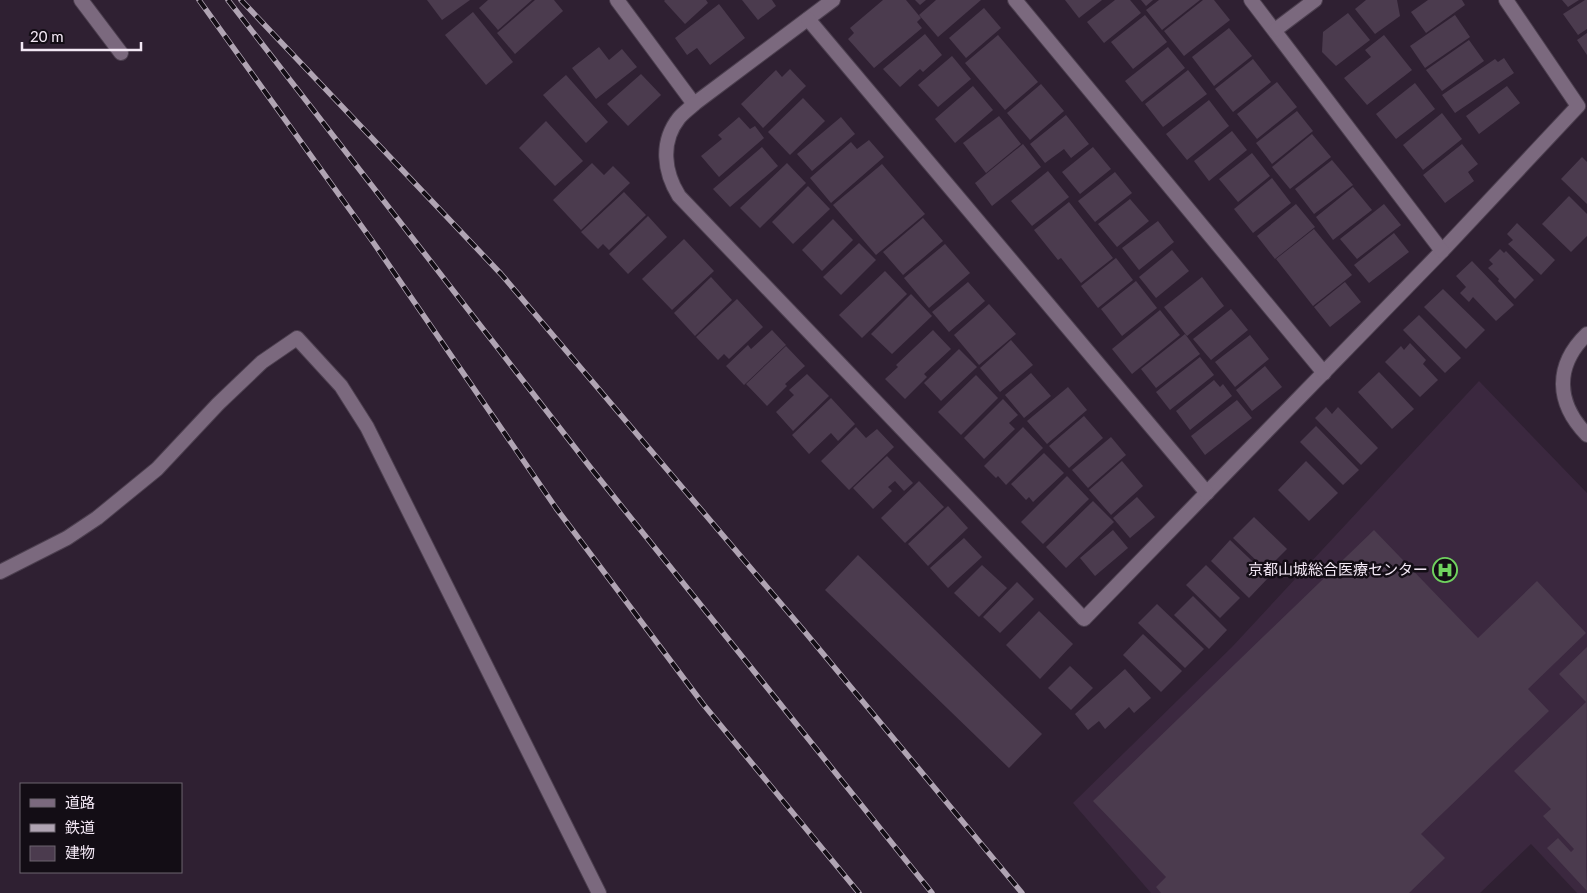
<svg xmlns="http://www.w3.org/2000/svg" width="1587" height="893" viewBox="0 0 1587 893" font-family="Lato,'Noto Sans JP',sans-serif">
<rect width="100%" height="100%" fill="#2f2032"/>
<path fill="#3b283f" d="M1479 381 1587 493V893H1577L1531 844 1480 893H1151L1073 803 1232 647Z"/>
<g fill="#4b3b4e">
<path d="M427 0H470L442 20Z"/>
<path d="M488 0H532L498 30 479 8Z"/>
<path d="M535 0H554L563 11 515 54 497 33Z"/>
<path d="M665 0H706L708 3 685 24 664 1Z"/>
<path d="M742 0H772L776 6 758 20Z"/>
<path d="M883 0H906L921 18 917 22 922 28 874 68 848 39 854 33 850 28Z"/>
<path d="M915 0H926L920 5Z"/>
<path d="M936 0H981L938 37 919 15Z"/>
<path d="M1065 0H1102L1079 18Z"/>
<path d="M1115 0H1130L1141 13 1104 43 1087 22Z"/>
<path d="M1141 0H1153L1146 6Z"/>
<path d="M1159 0H1200L1162 30 1146 10Z"/>
<path d="M1203 0H1214L1230 20 1184 56 1164 31Z"/>
<path d="M1366 0H1397L1400 16 1375 34 1355 9Z"/>
<path d="M1428 0H1462L1465 5 1426 33 1411 12Z"/>
<path d="M1562 0H1579L1568 7Z"/>
<path d="M1585 0H1587V29L1578 35 1563 14Z"/>
<path d="M719 4 745 38 710 65 697 48 687 55 675 38Z"/>
<path d="M984 8 1001 28 966 58 949 38Z"/>
<path d="M473 12 513 62 486 85 445 35Z"/>
<path d="M1348 13 1370 40 1336 66 1322 52 1323 32Z"/>
<path d="M1145 15 1167 42 1133 69 1111 42Z"/>
<path d="M1455 15 1470 37 1425 68 1410 46Z"/>
<path d="M1229 28 1252 56 1214 86 1192 57Z"/>
<path d="M1587 33V55L1577 40Z"/>
<path d="M925 34 942 55 923 72 920 69 900 87 883 69Z"/>
<path d="M998 35 1038 82 1005 110 965 63Z"/>
<path d="M1384 35 1412 70 1367 105 1344 78 1371 57 1365 50Z"/>
<path d="M1469 40 1484 61 1442 91 1426 70Z"/>
<path d="M599 47 609 60 622 49 637 67 596 99 572 68Z"/>
<path d="M1168 47 1185 68 1142 102 1125 81Z"/>
<path d="M952 56 971 79 938 107 918 85Z"/>
<path d="M1504 58 1514 73 1455 113 1442 95 1495 59 1498 62Z"/>
<path d="M1253 59 1271 82 1233 112 1215 89Z"/>
<path d="M790 69 806 86 763 128 741 104 776 70 782 77Z"/>
<path d="M1188 70 1207 94 1163 127 1145 104Z"/>
<path d="M641 74 661 95 628 126 607 104Z"/>
<path d="M566 75 608 122 586 143 543 95Z"/>
<path d="M1277 82 1297 107 1257 139 1237 114Z"/>
<path d="M1415 83 1435 109 1396 139 1376 114Z"/>
<path d="M1041 84 1064 111 1030 140 1007 113Z"/>
<path d="M973 86 993 110 955 143 935 119Z"/>
<path d="M1507 86 1520 103 1479 134 1466 116Z"/>
<path d="M803 98 825 121 790 155 768 132Z"/>
<path d="M1209 100 1229 126 1187 160 1166 134Z"/>
<path d="M1297 111 1313 131 1272 164 1256 143Z"/>
<path d="M1442 113 1462 139 1423 170 1403 145Z"/>
<path d="M1066 115 1089 144 1071 158 1064 149 1045 163 1030 144Z"/>
<path d="M999 116 1021 144 986 173 963 143Z"/>
<path d="M739 117 750 129 755 126 764 138 719 177 701 156 722 139 718 135Z"/>
<path d="M841 117 855 134 812 171 797 154Z"/>
<path d="M546 121 583 161 555 186 519 148Z"/>
<path d="M1232 131 1247 150 1209 181 1194 161Z"/>
<path d="M1312 134 1331 157 1290 189 1272 167Z"/>
<path d="M869 140 884 157 831 203 810 178 851 142 857 149Z"/>
<path d="M1023 144 1041 167 992 206 975 183Z"/>
<path d="M1462 144 1478 164 1468 172 1474 181 1445 203 1423 175Z"/>
<path d="M762 147 778 166 730 207 713 189Z"/>
<path d="M1093 147 1111 169 1080 194 1062 172Z"/>
<path d="M1252 153 1270 176 1238 202 1219 179Z"/>
<path d="M1582 157 1587 162V204L1561 179Z"/>
<path d="M1332 160 1353 185 1314 214 1295 189Z"/>
<path d="M592 163 604 175 613 166 630 183 581 230 553 200Z"/>
<path d="M787 163 806 183 760 228 740 208Z"/>
<path d="M882 164 925 214 876 255 833 205Z"/>
<path d="M1048 171 1069 197 1032 226 1011 201Z"/>
<path d="M1115 172 1132 193 1095 222 1078 201Z"/>
<path d="M1272 178 1291 203 1253 233 1234 209Z"/>
<path d="M808 186 830 209 793 244 772 222Z"/>
<path d="M1353 187 1372 210 1333 240 1316 217Z"/>
<path d="M624 192 646 215 609 250 603 244 598 249 581 232Z"/>
<path d="M1569 196 1587 214V236L1571 252 1542 224Z"/>
<path d="M1130 199 1149 221 1117 247 1098 224Z"/>
<path d="M1069 202 1113 258 1081 283 1061 258 1058 260 1034 230Z"/>
<path d="M1296 204 1315 227 1275 259 1257 236Z"/>
<path d="M1384 204 1401 225 1357 259 1340 239Z"/>
<path d="M648 216 667 237 628 274 609 254Z"/>
<path d="M923 218 943 241 903 275 883 252Z"/>
<path d="M833 219 853 240 822 271 802 250Z"/>
<path d="M1158 221 1174 242 1139 270 1122 248Z"/>
<path d="M1517 223 1555 260 1541 275 1508 244 1513 240 1507 234Z"/>
<path d="M1314 229 1352 275 1313 306 1276 259Z"/>
<path d="M1394 233 1409 252 1369 283 1354 265Z"/>
<path d="M684 239 714 271 672 310 642 279Z"/>
<path d="M859 243 876 260 841 295 823 277Z"/>
<path d="M945 244 970 273 929 308 904 278Z"/>
<path d="M1500 249 1504 253 1506 251 1534 280 1515 299 1498 281 1499 279 1488 268 1493 264 1489 260Z"/>
<path d="M1172 250 1189 271 1156 298 1139 277Z"/>
<path d="M1116 258 1133 280 1098 308 1081 286Z"/>
<path d="M1472 261 1514 305 1496 321 1473 297 1469 302 1460 293 1466 287 1456 276Z"/>
<path d="M885 271 907 294 862 338 839 315Z"/>
<path d="M711 277 732 300 695 336 674 313Z"/>
<path d="M1202 277 1224 306 1187 336 1164 307Z"/>
<path d="M1136 281 1157 308 1122 336 1101 309Z"/>
<path d="M968 282 985 301 949 332 932 312Z"/>
<path d="M1345 282 1361 302 1330 327 1314 307Z"/>
<path d="M1443 289 1485 330 1466 349 1424 307Z"/>
<path d="M911 294 932 316 892 354 871 334Z"/>
<path d="M737 299 763 327 729 359 724 354 718 360 696 337Z"/>
<path d="M989 304 1016 334 979 365 954 335Z"/>
<path d="M1231 309 1248 330 1211 360 1193 339Z"/>
<path d="M1160 310 1180 335 1132 374 1112 349Z"/>
<path d="M1419 315 1461 358 1445 373 1403 330Z"/>
<path d="M772 330 786 345 744 385 726 366 748 345 751 349Z"/>
<path d="M933 330 951 349 924 374 927 377 905 399 885 379 898 367 896 365Z"/>
<path d="M1185 334 1200 354 1156 388 1141 369Z"/>
<path d="M1250 335 1269 359 1235 387 1215 362Z"/>
<path d="M1011 340 1033 365 1000 392 980 368Z"/>
<path d="M1410 343 1426 360 1423 364 1438 380 1420 397 1385 362 1401 346 1404 350Z"/>
<path d="M786 346 805 366 785 384 787 386 767 406 746 384Z"/>
<path d="M959 349 977 367 941 401 924 383Z"/>
<path d="M1200 357 1214 375 1170 410 1156 392Z"/>
<path d="M1265 366 1282 387 1252 411 1236 390Z"/>
<path d="M1379 372 1414 409 1392 429 1358 392Z"/>
<path d="M1031 373 1051 396 1024 418 1005 395Z"/>
<path d="M807 374 829 396 793 431 776 412 794 395 789 390Z"/>
<path d="M976 375 998 398 961 435 938 412Z"/>
<path d="M1214 380 1220 387 1223 384 1232 396 1190 430 1176 411Z"/>
<path d="M1068 387 1087 410 1047 444 1027 421Z"/>
<path d="M831 398 855 424 838 441 831 433 809 454 792 435Z"/>
<path d="M1003 399 1018 415 1009 423 1015 429 984 459 964 438Z"/>
<path d="M1237 400 1252 418 1205 455 1191 436Z"/>
<path d="M1326 407 1332 414 1338 407 1378 448 1361 465 1315 418Z"/>
<path d="M1084 416 1103 438 1069 468 1049 446Z"/>
<path d="M1316 426 1359 470 1343 485 1300 442Z"/>
<path d="M856 427 866 438 877 429 894 447 849 490 821 461Z"/>
<path d="M1023 427 1043 448 1006 485 998 476 996 478 984 466Z"/>
<path d="M1111 437 1126 455 1088 488 1072 470Z"/>
<path d="M1044 453 1064 473 1033 502 1029 497 1026 500 1011 484Z"/>
<path d="M887 456 913 483 904 491 895 481 888 487 892 491 873 509 853 488Z"/>
<path d="M1122 461 1143 486 1111 515 1089 490Z"/>
<path d="M1306 461 1338 493 1309 521 1278 490Z"/>
<path d="M1067 476 1089 499 1043 544 1021 522Z"/>
<path d="M919 481 944 507 905 543 881 518Z"/>
<path d="M1137 497 1155 517 1130 538 1113 518Z"/>
<path d="M1093 501 1114 522 1066 568 1046 547Z"/>
<path d="M948 506 968 528 928 566 908 544Z"/>
<path d="M1254 517 1287 549 1266 570 1233 538Z"/>
<path d="M1113 530 1128 548 1095 576 1080 558Z"/>
<path d="M1374 530 1478 638 1537 581 1586 633 1528 689 1549 711 1421 834 1445 858 1409 893H1161L1156 887 1166 877 1093 801Z"/>
<path d="M964 538 982 557 948 588 930 568Z"/>
<path d="M1230 540 1269 577 1249 598 1211 561Z"/>
<path d="M858 555 1042 734 1009 768 825 590Z"/>
<path d="M982 565 1007 588 979 617 954 593Z"/>
<path d="M1206 565 1240 598 1220 618 1186 585Z"/>
<path d="M1017 582 1034 599 1000 633 983 617Z"/>
<path d="M1193 596 1227 630 1209 649 1174 615Z"/>
<path d="M1157 604 1204 649 1185 668 1138 623Z"/>
<path d="M1039 611 1073 644 1040 679 1006 645Z"/>
<path d="M1143 634 1182 671 1161 692 1123 655Z"/>
<path d="M1587 647 1586 867 1587 891 1547 848 1558 838 1571 852 1574 849 1543 816 1551 809 1514 771 1586 702 1559 674Z"/>
<path d="M1070 666 1093 688 1071 710 1048 688Z"/>
<path d="M1125 669 1151 698 1134 713 1129 707 1105 729 1099 721 1088 730 1075 714Z"/>
</g>
<g fill="none" stroke-linecap="round" stroke-linejoin="round">
<defs>
<path id="service" d="M81 0 121 53"/>
<g id="minor">
<path d="M617 0 694 104"/>
<path d="M833 0 694 104C689 109 683 113 679 118 660 142 664 172 679 196L1084 619 1442 251 1578 106 1506 0"/>
<path d="M1015 0 1324 373"/>
<path d="M1251 0 1442 251"/>
<path d="M808 19 1207 493"/>
<path d="M1275 30 1315 0"/>
<path d="M1587 334C1554 366 1556 403 1587 435"/>
<path d="M0 572 67 538 97 518 157 469 218 404 262 362 297 338 341 386 367 427 599 893"/>
</g>
</defs>
<use href="#service" stroke="#4c3f4f" stroke-width="16"/>
<use href="#minor" stroke="#4c3f4f" stroke-width="16"/>
<use href="#service" stroke="#7b697e" stroke-width="14"/>
<use href="#minor" stroke="#7b697e" stroke-width="14"/>
<defs>
<g id="rail">
<path d="M199 0 373 242 556 508 703 704 859 893"/>
<path d="M228 0 590 467 932 893"/>
<path d="M241 0 501 274 805 632 1022 893"/>
</g>
</defs>
<use href="#rail" stroke="#b0a4b3" stroke-width="5.5"/>
<use href="#rail" stroke="#130d15" stroke-width="4" stroke-dasharray="11" stroke-linecap="butt"/>
</g>
<defs>
<symbol id="hospital-ring" viewBox="-11 -11 22 22"><circle r="9.5" fill="#130d15" stroke="#70d35f" stroke-width="1.5"/><path d="M-5-5h3v3.5h4V-5h3V5h-3V1.5h-4V5h-3Z" fill="#70d35f"/></symbol>
</defs>
<g fill-rule="evenodd">
<use href="#hospital-ring" x="1431" y="556" width="28" height="28"/>
</g>
<g text-anchor="middle" stroke-width="5" stroke-linejoin="round" paint-order="stroke">
<g font-size="15" fill="#f3e8f5" stroke="#130d15" text-anchor="end">
<text x="1428" y="575">京都山城総合医療センター</text>
</g>
</g>
<rect x="20" y="783" width="162" height="90" fill="#130d15" stroke="#6d656f"/>
<rect x="30" y="799" width="25" height="8" fill="#7b697e" stroke="#6d656f"/>
<text x="65" y="808" font-size="15" fill="#f3e8f5">道路</text>
<rect x="30" y="824" width="25" height="8" fill="#b0a4b3" stroke="#6d656f"/>
<text x="65" y="833" font-size="15" fill="#f3e8f5">鉄道</text>
<rect x="30" y="846" width="25" height="15" fill="#4b3b4e" stroke="#6d656f"/>
<text x="65" y="858" font-size="15" fill="#f3e8f5">建物</text>
<path d="M22 42v8h119v-8" fill="none" stroke="#f3e8f5" stroke-width="2.5"/>
<text x="30" y="42" font-size="15" fill="#f3e8f5" stroke="#130d15" stroke-width="4" paint-order="stroke">20 m</text>
</svg>
